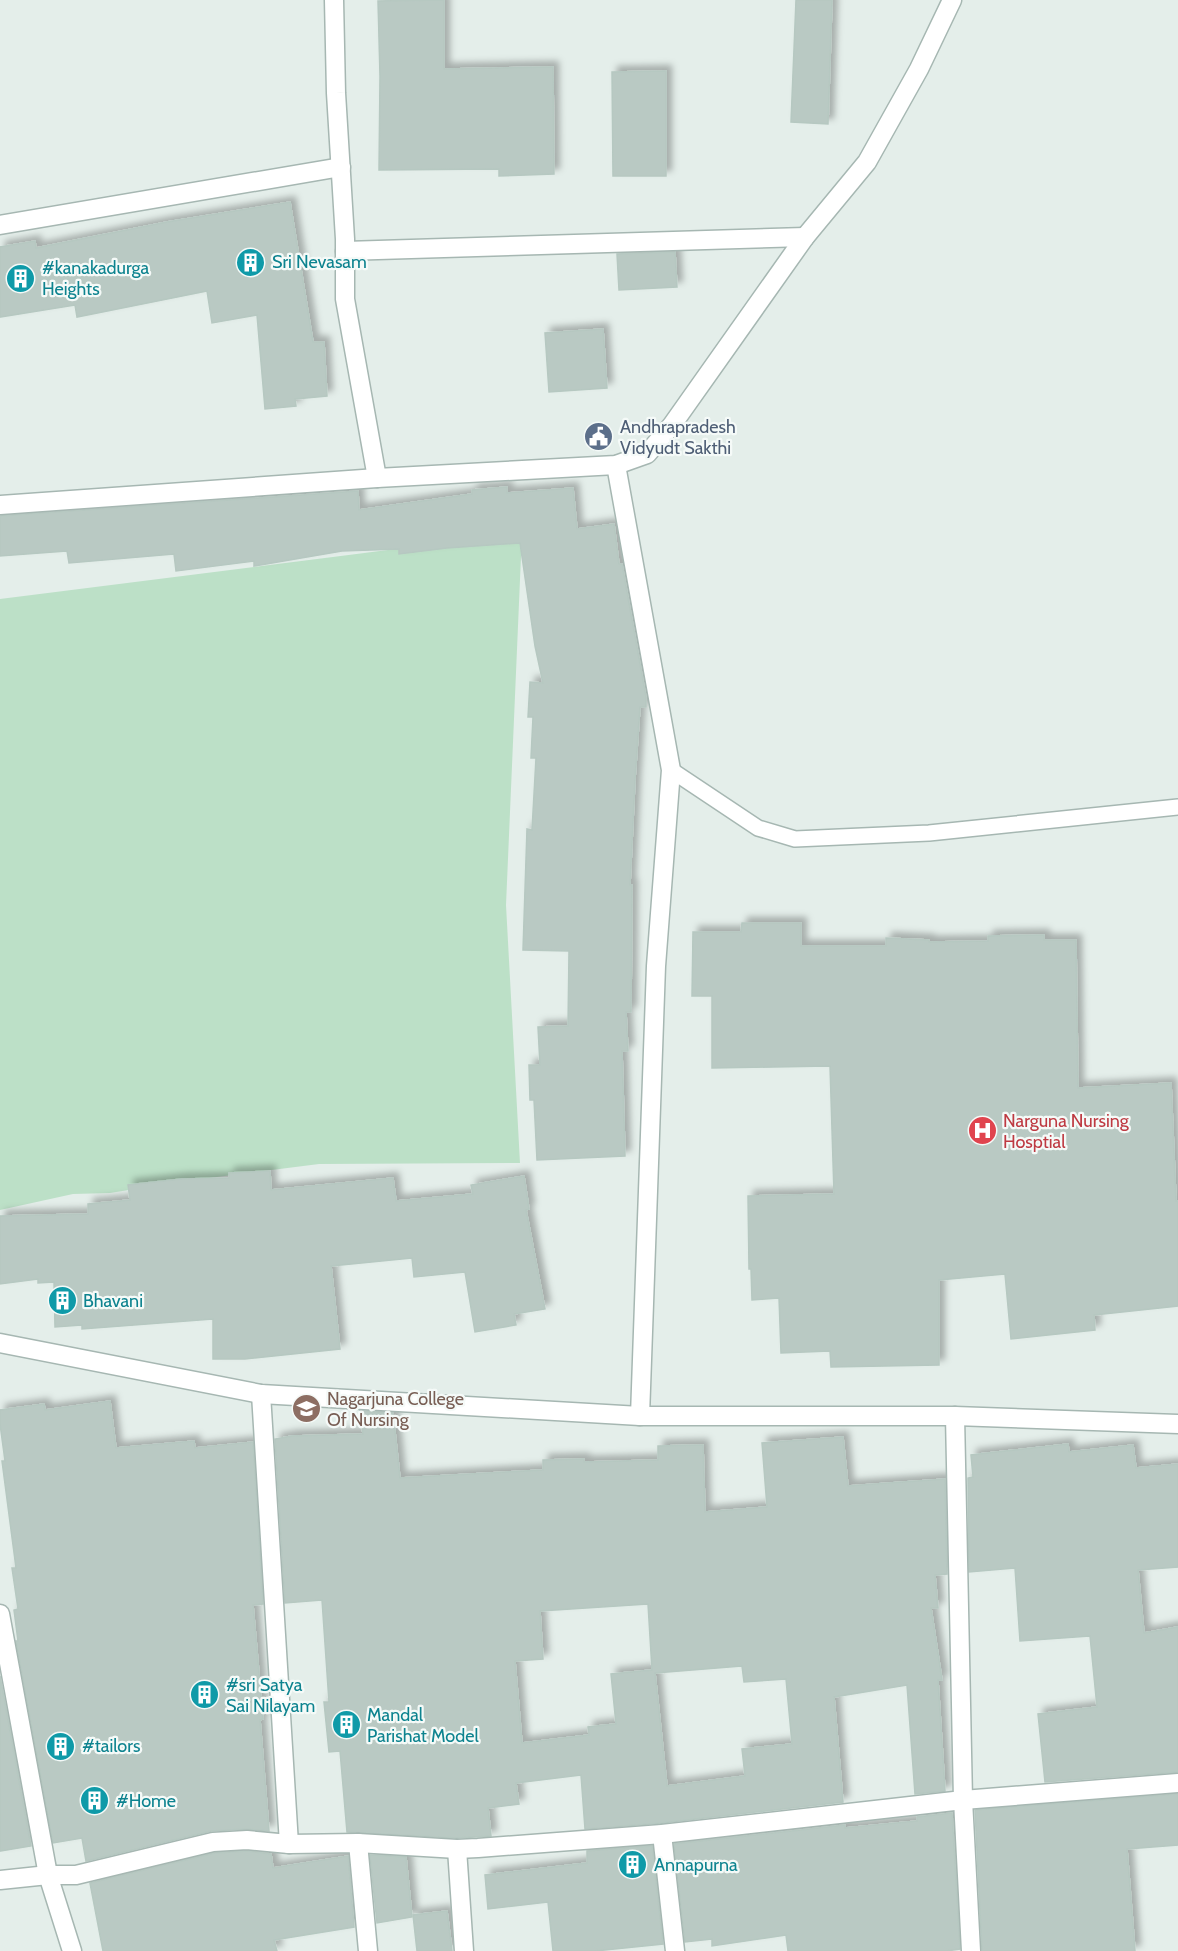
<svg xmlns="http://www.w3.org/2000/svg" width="1178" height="1951" viewBox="0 0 1178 1951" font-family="Cabin,sans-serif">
<defs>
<filter id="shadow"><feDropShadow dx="5.5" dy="-5.5" stdDeviation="3" flood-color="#0004"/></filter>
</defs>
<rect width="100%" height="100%" fill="#e4eeea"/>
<path fill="#bce0c7" d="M522 533 506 905 520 1163 319 1164 178 1182 110 1193 73 1194 0 1210V599Z"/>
<g fill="#b9c9c3" stroke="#b6c8c1" stroke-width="1.5" fill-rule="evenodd" filter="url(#shadow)">
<path d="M444 0V69L553 67 554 174 499 176V169L379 170 380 76 378 1Z"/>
<path d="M796 0H832L828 124 791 122Z"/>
<path d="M666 71V176H613L612 72Z"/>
<path d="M290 202 313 342H324L327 396 295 399 296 406 265 409 257 315 212 323 207 291 77 317 75 305 0 317V247L35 241 36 248 167 222Z"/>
<path d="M675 252 677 287 619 290 617 254Z"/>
<path d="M603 329 607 388 549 392 545 333Z"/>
<path d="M507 487V493L573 488 577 529 614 524 619 564H622L646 697V707H640L635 779 630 885H632L631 1012H626L628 1051H622L625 1156 537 1160 534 1100H530L529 1065H540L538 1027 568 1026 569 951 523 950 527 829 532 830 536 758H531L533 717H528L530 682 543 683 535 646 520 543 447 548 399 554V549L342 551 254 566V561L176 571 174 554 69 563 67 551 0 556V516L358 491 359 510 472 494V490Z"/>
<path d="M742 923H801V946H886V938L929 940V942L988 941V936L1044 935V940H1076L1078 1088 1171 1083 1176 1201H1178V1306L1094 1315 1095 1330 1011 1339 1005 1274 939 1280V1365L831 1367 830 1351 781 1353 779 1298 752 1300 751 1269H749L748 1196 834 1194 830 1066 712 1068V996H692L693 932H741Z"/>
<path d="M270 1171 271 1190 393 1178 396 1201 473 1194 471 1185 524 1176 529 1209 526 1210 545 1309 514 1314 516 1325 475 1332 465 1272 414 1277 412 1258 331 1266 340 1349 245 1359H213V1319L82 1329V1325L55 1327 54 1282 38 1283V1279L0 1284V1216L88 1214V1204L130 1200 128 1185 182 1179 229 1178V1173Z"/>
<path d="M110 1401 116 1448 194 1441 195 1448 253 1442 263 1604 253 1605 263 1719 260 1720 269 1831 246 1829 211 1831 86 1861 82 1838 53 1843 16 1641H18L14 1610 18 1609 12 1568H16L2 1461H5L0 1424V1410L44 1404 45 1410Z"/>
<path d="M360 1411 393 1413 400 1478 543 1470V1460L584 1459V1462L658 1460V1446L703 1445 705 1512 767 1507 762 1443 843 1437 848 1486 945 1479 947 1574 935 1575 938 1608H931L942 1680H938L945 1791 915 1794 907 1685 834 1697 843 1802 661 1823 585 1829 581 1775 516 1783 519 1804 488 1808 491 1836 457 1838 347 1832 340 1751 329 1752 324 1702H329L322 1600 285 1603 275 1439 292 1436 363 1434ZM648 1604 652 1670 611 1674 616 1724 588 1727 589 1735 522 1743 515 1661 543 1659 540 1611ZM742 1666 744 1682 786 1679 792 1744 742 1749 745 1776 667 1786 655 1673Z"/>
<path d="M1068 1444 1069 1452 1133 1445 1136 1468 1178 1464V1567L1138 1570 1144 1633 1178 1627V1772L1045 1782 1038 1714 1097 1707 1090 1636 1020 1641 1015 1568 969 1572 968 1478 973 1477 971 1455Z"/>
<path d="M0 1676 31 1846 0 1851Z"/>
<path d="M1178 1794V1845L1127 1849 1135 1951H982L975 1810Z"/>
<path d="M952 1813 960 1949 946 1951H788L786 1935 712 1946V1939L685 1942 674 1844 845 1825V1828L917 1821V1817Z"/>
<path d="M652 1846 663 1944 595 1951H553L548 1902 488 1909 485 1875 587 1863V1851Z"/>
<path d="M247 1851 271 1854 273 1868 348 1856 354 1927 274 1940 277 1951H103L90 1883 215 1853Z"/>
<path d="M370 1855 406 1857 412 1917 377 1923Z"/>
<path d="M447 1911 452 1951H417L413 1915Z"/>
</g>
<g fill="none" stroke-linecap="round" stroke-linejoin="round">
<defs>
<path id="service" d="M671 770 758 828 795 839 929 833 1178 807"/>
<g id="minor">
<path d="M334 0 336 93 345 239V299L377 478"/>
<path d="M0 225 341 167"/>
<path d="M345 251 805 237"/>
<path d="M616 465 671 770 656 966 640 1416"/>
<path d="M0 505 377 478 616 465 647 454 672 425 805 237 867 162 919 69 952 0"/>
<path d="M261 1394 289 1844"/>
<path d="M955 1416 963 1800 971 1951"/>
<path d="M0 1614 48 1875 72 1951"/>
<path d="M662 1834 675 1951"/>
<path d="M358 1843 368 1951"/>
<path d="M457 1849 464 1951"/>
<path d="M0 1880 48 1875H76L213 1842 247 1840 289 1844 358 1843 457 1849 478 1848 662 1834 963 1800 1178 1783"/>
</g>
<path id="tertiary" d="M0 1343 261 1394 640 1416H955L1178 1424"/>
</defs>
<use href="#service" stroke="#a6b7b2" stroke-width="18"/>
<use href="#minor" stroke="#a6b7b2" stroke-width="21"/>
<use href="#tertiary" stroke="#a6b7b2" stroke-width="21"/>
<use href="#service" stroke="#fff" stroke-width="15"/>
<use href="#minor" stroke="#fff" stroke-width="18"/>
<use href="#tertiary" stroke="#fff" stroke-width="18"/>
</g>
<defs>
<symbol id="building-disc" viewBox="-11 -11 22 22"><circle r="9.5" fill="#0f9aa8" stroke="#f5faf8"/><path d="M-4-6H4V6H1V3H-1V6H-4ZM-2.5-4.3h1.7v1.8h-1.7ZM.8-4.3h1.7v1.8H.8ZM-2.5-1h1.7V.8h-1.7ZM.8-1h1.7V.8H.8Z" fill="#fff"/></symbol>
<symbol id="civic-disc" viewBox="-11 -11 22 22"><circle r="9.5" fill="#5c6f8a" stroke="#f5faf8"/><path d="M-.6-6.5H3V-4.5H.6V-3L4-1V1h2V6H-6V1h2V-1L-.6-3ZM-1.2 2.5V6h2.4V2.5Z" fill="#fff"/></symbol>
<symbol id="hospital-disc" viewBox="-11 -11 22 22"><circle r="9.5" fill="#e0444e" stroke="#f5faf8"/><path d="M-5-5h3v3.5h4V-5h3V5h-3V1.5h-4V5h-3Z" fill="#fff"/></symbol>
<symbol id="university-disc" viewBox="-11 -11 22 22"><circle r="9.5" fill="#8d6e63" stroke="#f5faf8"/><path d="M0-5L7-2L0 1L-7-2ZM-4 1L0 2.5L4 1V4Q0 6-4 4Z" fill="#fff"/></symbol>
</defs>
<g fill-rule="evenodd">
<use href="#building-disc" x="234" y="246" width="33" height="33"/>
<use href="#building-disc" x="4" y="262" width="33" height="33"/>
<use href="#civic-disc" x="582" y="420" width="33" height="33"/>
<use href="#hospital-disc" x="966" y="1114" width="33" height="33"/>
<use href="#building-disc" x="46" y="1284" width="33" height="33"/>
<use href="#university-disc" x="290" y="1392" width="33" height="33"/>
<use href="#building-disc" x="188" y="1678" width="33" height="33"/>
<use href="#building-disc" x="330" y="1708" width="33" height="33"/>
<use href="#building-disc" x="44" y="1730" width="33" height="33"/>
<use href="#building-disc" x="78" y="1784" width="33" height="33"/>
<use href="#building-disc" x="616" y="1848" width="33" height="33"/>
</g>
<g text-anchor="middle" stroke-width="4.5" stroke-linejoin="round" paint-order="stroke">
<g font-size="18" fill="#0d838f" stroke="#f5faf8" text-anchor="start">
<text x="272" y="268">Sri Nevasam</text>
<text x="42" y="274">#kanakadurga<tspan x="42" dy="21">Heights</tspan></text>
<text x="83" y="1307">Bhavani</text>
<text x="226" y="1691">#sri Satya<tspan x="226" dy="21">Sai Nilayam</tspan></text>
<text x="367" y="1721">Mandal<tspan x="367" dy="21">Parishat Model</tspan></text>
<text x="82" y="1752">#tailors</text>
<text x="116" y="1807">#Home</text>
<text x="654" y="1871">Annapurna</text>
</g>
<g font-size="18" fill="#4e5e75" stroke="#f5faf8" text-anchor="start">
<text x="620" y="433">Andhrapradesh<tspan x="620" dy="21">Vidyudt Sakthi</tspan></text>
</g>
<g font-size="18" fill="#be3a42" stroke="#f5faf8" text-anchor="start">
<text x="1003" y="1127">Narguna Nursing<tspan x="1003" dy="21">Hosptial</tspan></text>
</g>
<g font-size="18" fill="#785e54" stroke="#f5faf8" text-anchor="start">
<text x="327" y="1405">Nagarjuna College<tspan x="327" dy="21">Of Nursing</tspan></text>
</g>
</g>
</svg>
